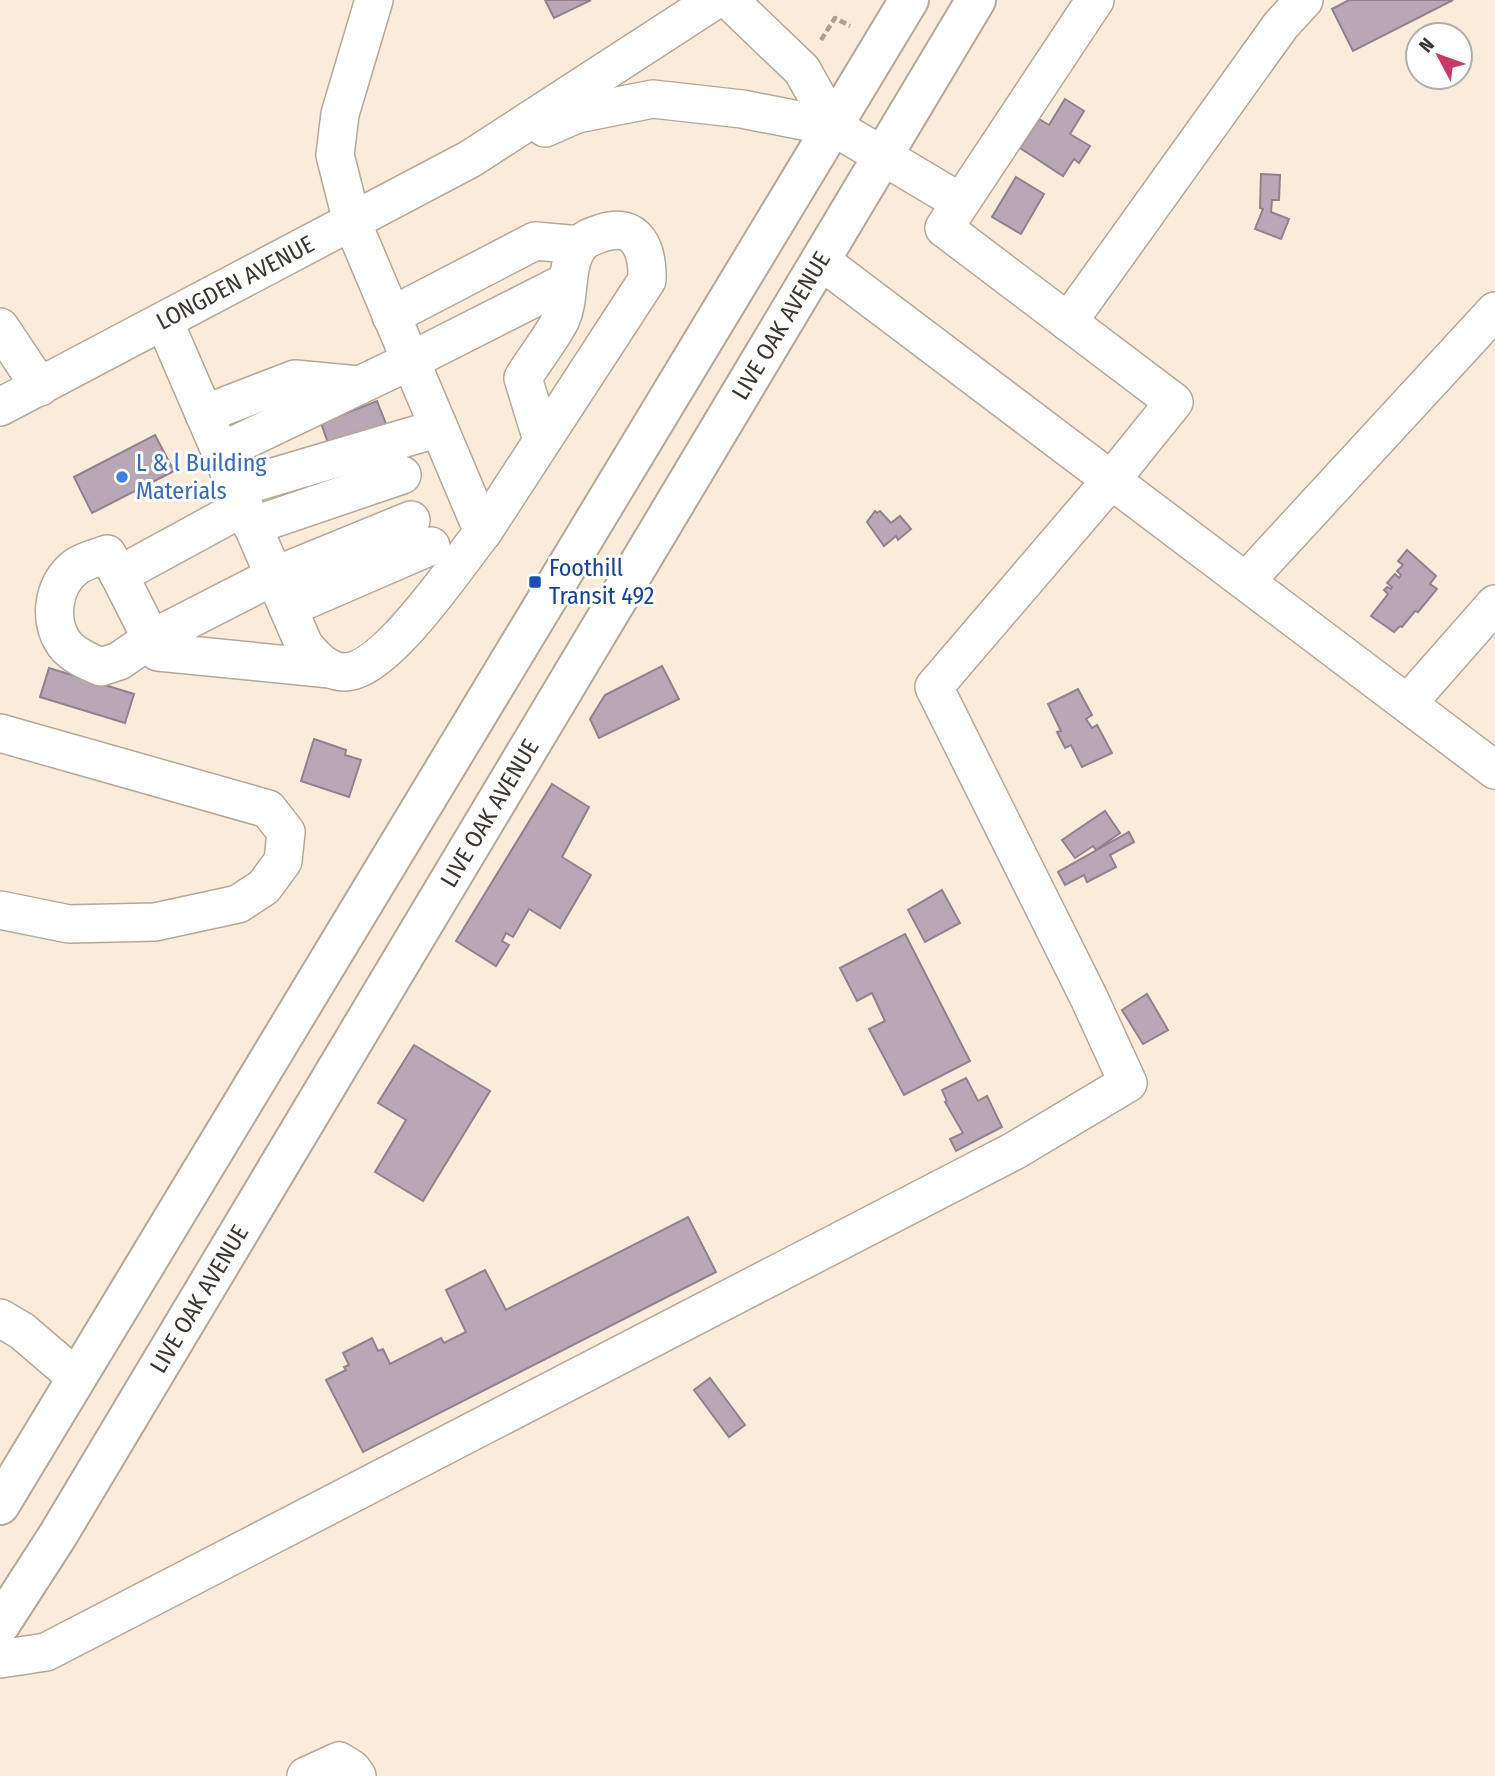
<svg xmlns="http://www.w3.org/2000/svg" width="1495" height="1776" viewBox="0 0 1495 1776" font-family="'Fira Sans Condensed',sans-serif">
<rect width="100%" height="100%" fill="#faebda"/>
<g fill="#b8a7b5" stroke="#91818e" stroke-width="2">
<path d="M545 0H591L554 18Z"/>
<path d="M1349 0H1453L1353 51 1332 9Z"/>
<path d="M1065 99 1084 111 1070 134 1090 146 1079 163 1074 159 1063 176 1020 148 1039 119 1049 125Z"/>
<path d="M1261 174 1280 175 1279 200H1272L1271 212 1289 219 1281 239 1255 229 1263 209 1260 208Z"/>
<path d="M1016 177 1044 194 1021 234 992 217Z"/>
<path d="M377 401 386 424 329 446 321 423Z"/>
<path d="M155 435 174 471 92 513 74 477Z"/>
<path d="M875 511 877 513 880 511 891 523 900 516 911 529 898 540 896 536 884 546 867 522Z"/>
<path d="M1407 550 1436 576 1430 584 1437 589 1418 612 1415 611 1402 627 1400 626 1394 632 1371 616 1388 594 1384 590 1387 587 1391 589 1392 587 1387 583 1395 574 1399 578 1401 575 1397 571 1403 565 1398 561Z"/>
<path d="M662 666 679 699 599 738 590 719 605 695Z"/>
<path d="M49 668 134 694 125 723 40 697Z"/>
<path d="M1078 689 1092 715 1086 719 1092 728 1097 725 1112 753 1082 767 1071 745 1065 748 1057 732 1061 731 1048 704Z"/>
<path d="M314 739 346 750 345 755 361 760 349 797 301 781Z"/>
<path d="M552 784 589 807 562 857 591 875 560 928 529 909 513 937 506 933 502 941 509 945 496 966 456 941Z"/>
<path d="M1105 811 1120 833 1096 850 1093 846 1075 858 1062 840Z"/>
<path d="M1129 832 1134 842 1110 855 1116 867 1087 882 1084 875 1065 885 1058 872Z"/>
<path d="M942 890 960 923 925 942 908 910Z"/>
<path d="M905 934 970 1061 904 1095 869 1029 885 1021 872 993 857 1001 840 968Z"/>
<path d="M1147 994 1168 1030 1143 1044 1122 1010Z"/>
<path d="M414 1045 490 1091 423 1201 375 1172 406 1120 378 1103Z"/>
<path d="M966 1078 978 1101 987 1096 1002 1127 956 1151 950 1139 963 1133 945 1102 947 1101 942 1090Z"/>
<path d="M688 1217 716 1272 363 1452 326 1380 346 1370 344 1367 349 1365 343 1353 372 1338 378 1351 383 1349 390 1364 441 1338 444 1343 466 1332 446 1290 485 1270 506 1310Z"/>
<path d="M710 1378 745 1425 729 1437 694 1390Z"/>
</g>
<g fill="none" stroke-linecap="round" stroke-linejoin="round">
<defs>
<g id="minor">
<path d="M729 0 802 70 834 127"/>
<path d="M545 128 577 114 653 99 742 109 834 127 960 202"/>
<path d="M820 260 1495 770"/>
<path d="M391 316 535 241 580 245"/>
<path d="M164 321 304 645C314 657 326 671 343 672 385 674 457 564 483 532L352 222 335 155 340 114 374 0"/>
<path d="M1068 322 1281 25 1304 0"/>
<path d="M0 327 40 387"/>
<path id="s1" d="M0 407 470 159 715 0"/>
<path d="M204 414 295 379 358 385"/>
<path d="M220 452 410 361 568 281"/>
<path d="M236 488 439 428"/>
<path d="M244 507 119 575 158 652 330 669"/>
<path d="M252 526 402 475"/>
<path d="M483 532 647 280C648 251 638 221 602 233 593 236 585 238 579 246 564 267 571 297 561 319 551 339 535 358 523 378L542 440"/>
<path d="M119 575 107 554C97 558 86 560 77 566 51 584 47 626 68 648 77 657 89 662 101 667L119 661 151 639 274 576 411 520"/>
<path d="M1246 581 1495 311"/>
<path d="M288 608 431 546"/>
<path d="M1408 703 1495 604"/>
<path d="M0 733 268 809 286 832 283 861 264 887 238 904 155 922 69 924 0 910"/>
<path d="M0 1318 22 1331 77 1378"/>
<path d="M0 1659 46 1652 1014 1151 1128 1083 1089 998 934 687 1112 479 1174 402 944 228 1095 0"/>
<path d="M306 1776 339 1761 352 1769 357 1776"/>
</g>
<g id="major">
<path d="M0 1505 909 0"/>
<path id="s2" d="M0 1625 58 1535 976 0"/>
</g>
</defs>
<use href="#minor" stroke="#b6a899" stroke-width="40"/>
<use href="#major" stroke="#b6a899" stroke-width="42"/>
<path stroke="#aa9f92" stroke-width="4.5" stroke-dasharray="7 3.5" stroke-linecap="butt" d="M821 40 835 18 850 26"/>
<use href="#minor" stroke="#fff" stroke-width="37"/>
<use href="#major" stroke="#fff" stroke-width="38"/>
</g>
<circle fill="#3f7fe0" stroke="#fff" stroke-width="2.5" cx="122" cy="477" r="7"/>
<rect fill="#1a4fb4" stroke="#fff" stroke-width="2.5" x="528" y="575" width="14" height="14" rx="3.5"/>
<g text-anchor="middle" stroke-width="6" stroke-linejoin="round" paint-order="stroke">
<g font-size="24" fill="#3c3630" stroke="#fff">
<text dy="8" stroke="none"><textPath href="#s1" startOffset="266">LONGDEN AVENUE</textPath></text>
<text dy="8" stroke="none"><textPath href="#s2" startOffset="1516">LIVE OAK AVENUE</textPath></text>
<text dy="8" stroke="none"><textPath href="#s2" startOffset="948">LIVE OAK AVENUE</textPath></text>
<text dy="8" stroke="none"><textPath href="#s2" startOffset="382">LIVE OAK AVENUE</textPath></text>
</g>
<g font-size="24" fill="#366cbe" stroke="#fff" text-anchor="start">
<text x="136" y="471">L &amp; l Building<tspan x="136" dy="28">Materials</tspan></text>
</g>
<g font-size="24" fill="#164399" stroke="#fff" text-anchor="start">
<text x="549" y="576">Foothill<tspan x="549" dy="28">Transit 492</tspan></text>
</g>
</g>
<g transform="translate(1439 56) rotate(311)"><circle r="33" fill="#ffffff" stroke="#b1afac" stroke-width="2"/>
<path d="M0-5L12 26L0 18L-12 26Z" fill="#c83a65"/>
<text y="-10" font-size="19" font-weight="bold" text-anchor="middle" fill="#3c3630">N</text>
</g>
</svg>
